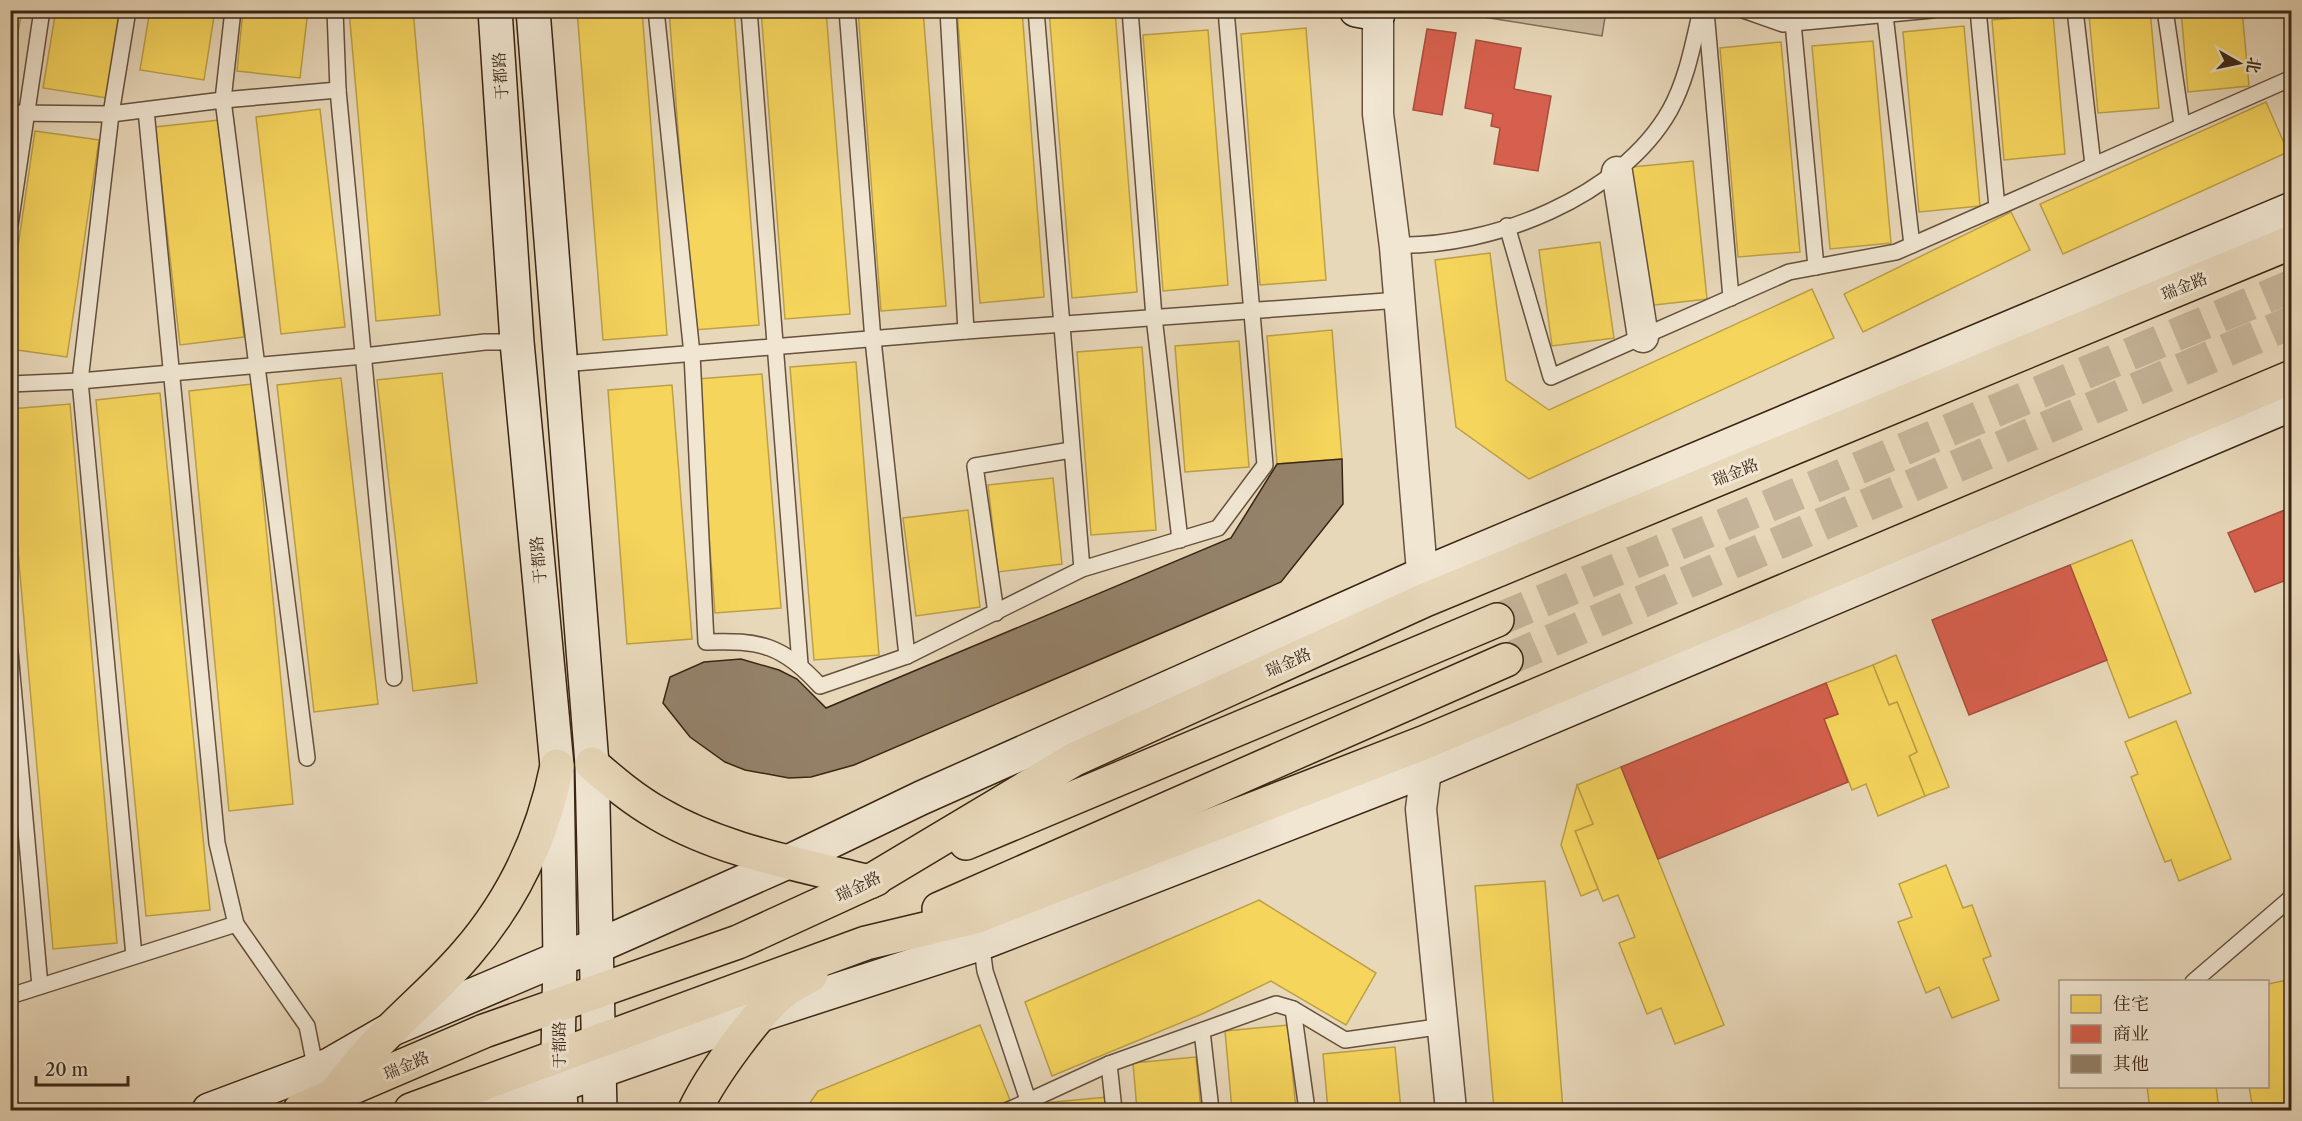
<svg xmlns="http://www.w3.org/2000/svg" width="2302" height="1121" viewBox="0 0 2302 1121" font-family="'Libre Caslon Text','Noto Serif SC',serif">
<rect width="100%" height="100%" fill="#e8d8ba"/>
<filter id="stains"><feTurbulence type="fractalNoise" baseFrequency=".00333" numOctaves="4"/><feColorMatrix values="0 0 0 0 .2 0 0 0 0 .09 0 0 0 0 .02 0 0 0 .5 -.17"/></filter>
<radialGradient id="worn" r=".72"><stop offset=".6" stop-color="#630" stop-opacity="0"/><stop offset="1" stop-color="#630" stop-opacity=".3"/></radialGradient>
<path fill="#cab99e" stroke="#826e58" stroke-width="1.5" d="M1477 11V10L1606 11 1602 36 1477 16Z"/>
<g fill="#f6d55c" stroke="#bda046" stroke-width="1.5">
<path d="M10 10H22L10 79Z"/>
<path d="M56 10H121L107 98 43 88Z"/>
<path d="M150 10H215L204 80 140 70Z"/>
<path d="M243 10H308L300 78 237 71Z"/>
<path d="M349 10H413L440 315 376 321Z"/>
<path d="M577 10H642L667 335 603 340Z"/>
<path d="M669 10H734L759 325 693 330Z"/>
<path d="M761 10H826L850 314 785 319Z"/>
<path d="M858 10H923L946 306 881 311Z"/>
<path d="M957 10H1022L1044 297 980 303Z"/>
<path d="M1049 10H1115L1137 292 1072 298Z"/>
<path d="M2150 10 2159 108 2098 113 2089 15Z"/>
<path d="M2181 10H2242L2249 86 2188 92Z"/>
<path d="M2053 15 2065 154 2004 160 1992 20Z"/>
<path d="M1964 26 1980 206 1919 212 1903 32Z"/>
<path d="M1306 28 1326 280 1260 285 1241 34Z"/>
<path d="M1208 30 1228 285 1163 291 1143 35Z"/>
<path d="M1873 41 1891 243 1830 249 1812 46Z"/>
<path d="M1781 42 1800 252 1738 257 1720 48Z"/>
<path d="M2266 102 2288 152 2063 254 2040 204Z"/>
<path d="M320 109 345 327 281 334 256 117Z"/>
<path d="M219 120 244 337 180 345 155 127Z"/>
<path d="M35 131 99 140 67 357 10 349V301Z"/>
<path d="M1693 161 1707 299 1646 306 1632 167Z"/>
<path d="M2011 212 2030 250 1863 332 1844 294Z"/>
<path d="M1600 242 1614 338 1552 346 1539 250Z"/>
<path d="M1490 253 1506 380 1549 410 1812 289 1834 338 1529 479 1456 427 1435 260Z"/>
<path d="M1332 330 1342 459 1277 464 1267 336Z"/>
<path d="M1239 341 1249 467 1185 472 1175 346Z"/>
<path d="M1142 347 1156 530 1091 535 1077 352Z"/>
<path d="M856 362 879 655 814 660 790 367Z"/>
<path d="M442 373 477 683 413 691 377 380Z"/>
<path d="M762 374 781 608 715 613 697 379Z"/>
<path d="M341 378 378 704 314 712 277 385Z"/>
<path d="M252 384 293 804 229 811 189 391Z"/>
<path d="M672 385 692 639 627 644 608 390Z"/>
<path d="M160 393 210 910 146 916 96 400Z"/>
<path d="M70 404 117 943 53 949 10 461V409Z"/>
<path d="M1053 478 1062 564 998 572 988 485Z"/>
<path d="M968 510 980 607 916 616 903 518Z"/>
<path d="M2132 540 2191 693 2129 718 2070 565Z"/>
<path d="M1896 655 1949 787 1925 796 1909 756 1917 752 1897 702 1889 705 1873 665Z"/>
<path d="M1873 665 1889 705 1897 702 1917 752 1909 756 1925 796 1878 816 1866 784 1852 790 1824 719 1838 714 1826 683Z"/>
<path d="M2176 721 2231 859 2179 881 2171 860 2165 862 2131 777 2138 774 2125 742Z"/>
<path d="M1621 767 1724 1025 1675 1044 1661 1008 1647 1014 1619 943 1635 937 1618 895 1603 901 1575 831 1593 824 1577 785Z"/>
<path d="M1577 785 1593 824 1575 831 1598 889 1581 896 1561 845Z"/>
<path d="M1946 865 1963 908 1972 905 1991 956 1983 959 1999 1000 1952 1018 1939 987 1926 993 1898 922 1912 917 1899 884Z"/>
<path d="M1545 881 1563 1110H1494L1475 886Z"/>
<path d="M1259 900 1376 973 1346 1025 1271 981 1202 1014 1052 1076 1025 1002Z"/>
<path d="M10 934 14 981H10Z"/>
<path d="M2292 979V1110H2253L2249 1086H2268V984Z"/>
<path d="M980 1025 1010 1100 984 1110H805L818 1091Z"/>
<path d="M1288 1025 1296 1110H1232L1225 1031Z"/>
<path d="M1395 1047 1401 1110H1328L1323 1054Z"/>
<path d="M1196 1057 1201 1110H1137L1133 1063Z"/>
<path d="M2147 1086H2216L2219 1110H2150Z"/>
<path d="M1107 1097 1108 1110H1045L1044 1103Z"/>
<path d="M2111 1105 2112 1110H2061Z"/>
</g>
<g fill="#d6604d" stroke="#a74e3c" stroke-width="1.5">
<path d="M1427 29 1456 33 1442 115 1413 110Z"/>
<path d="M1476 40 1521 48 1514 89 1551 96 1538 171 1494 164 1500 128 1491 126 1493 114 1465 108Z"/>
<path d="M2292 507V578L2255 592 2228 533Z"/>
<path d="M2070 565 2107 660 1969 715 1932 620Z"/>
<path d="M1826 683 1838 714 1824 719 1848 782 1658 859 1621 767Z"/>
</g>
<path fill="#94826a" stroke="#392413" stroke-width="1.5" d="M1342 459 1343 504 1281 582 854 765 811 777 789 778 745 770 725 762 690 737 663 703 670 677 704 662 741 659 779 670 797 679 826 708 1231 538 1277 464Z"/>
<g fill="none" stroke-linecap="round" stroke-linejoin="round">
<g stroke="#c5b499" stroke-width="33" stroke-dasharray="33 16" stroke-linecap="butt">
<path d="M1497 620 2292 286"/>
<path d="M1506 660 2292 322"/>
</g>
<defs>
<g id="lane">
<path d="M128 10 111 114 80 381 134 956"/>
<path d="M233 10 223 100 307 758"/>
<path d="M335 10 338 90 394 678"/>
<path d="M656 10 692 354 706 642C760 640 783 645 820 686L907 656 1082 569 1218 528 1265 465 1226 10"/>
<path d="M749 10 800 664"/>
<path d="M847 10 873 340 907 656"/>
<path d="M948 10 966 331"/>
<path d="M1036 10 1082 569"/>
<path d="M1130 10 1154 317 1180 540"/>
<path d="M1743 10 1783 24 1932 10"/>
<path d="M1978 10 1997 207"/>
<path d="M2075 10 2093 165"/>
<path d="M2165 10 2182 125"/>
<path d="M1706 11 1731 298"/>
<path d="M1885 15 1912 245"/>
<path d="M1793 23 1816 267"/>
<path d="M146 110 217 843 236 924 307 1026 316 1071"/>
<path d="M10 113 111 114 223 100 338 90"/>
<path d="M10 225 42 10"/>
<path d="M1507 226 1551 377 1789 272 1896 252 2292 78"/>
<path d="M1395 245C1491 248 1621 197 1670 110 1687 79 1693 44 1701 10"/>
<path d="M562 364 966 331 1400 300"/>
<path d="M10 384 80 381 364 356 485 342H517"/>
<path d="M996 613 975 466 1071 450"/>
<path d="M10 652 40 986"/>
<path d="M981 941 985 971 1028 1100 1029 1110"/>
<path d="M2193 982 2292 897"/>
<path d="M10 996 236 924"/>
<path d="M1293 1009 1307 1110"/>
<path d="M1202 1031 1211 1110"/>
<path d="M1109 1064 1114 1110"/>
<path d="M1009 1110 1109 1064 1276 1004 1293 1009 1345 1040 1444 1026"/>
</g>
<g id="street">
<path d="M1378 10V114L1395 247 1424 596"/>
<path d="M1617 172 1643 337"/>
<path d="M1423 749 1426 770 1421 809 1451 1110"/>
</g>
<g id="secondary">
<path d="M495 10 517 342 557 766 560 958 558 1054 561 1110"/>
<path d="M533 10 592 764 600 1110"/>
<path d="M1356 10 1378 14"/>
<path d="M209 1110 329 1065 390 1030 560 958 598 946 790 861 921 798 1423 574 2292 209"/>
<path d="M489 1110 763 1014 982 943 1426 770 2292 404"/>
</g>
<g id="primary">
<path d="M592 764C613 782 634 800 659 814 722 851 799 864 869 882L876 879"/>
<path d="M966 843 1497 620"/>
<path d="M939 909 1506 660"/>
<path d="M337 1091C348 1077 360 1062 372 1049 402 1016 437 988 466 954 513 900 543 836 557 766"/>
<path d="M300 1110 484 1031 738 942 869 882 1073 760 1425 600 2292 242"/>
<path d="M411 1110 866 943 975 917 1423 743 2292 377"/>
<path d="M695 1110C710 1078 758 1010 787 989 794 984 803 980 811 975"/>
</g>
</defs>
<use href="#lane" stroke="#65513d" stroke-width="18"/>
<use href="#street" stroke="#65513d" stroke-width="33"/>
<use href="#secondary" stroke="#392413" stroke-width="36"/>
<use href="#primary" stroke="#392413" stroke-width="36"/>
<use href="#lane" stroke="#f0e6d2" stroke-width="15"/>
<use href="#street" stroke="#f0e6d2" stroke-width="30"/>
<use href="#secondary" stroke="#f0e6d2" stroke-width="33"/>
<use href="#primary" stroke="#e8d8ba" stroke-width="33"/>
</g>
<g text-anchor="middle" stroke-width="6" stroke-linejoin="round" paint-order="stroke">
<g font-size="16" fill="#392413" stroke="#f0e6d2">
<text transform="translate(500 76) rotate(-94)" y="6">于都路</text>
<text transform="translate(2184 286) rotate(-22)" y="6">瑞金路</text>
<text transform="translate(1735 472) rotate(-22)" y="6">瑞金路</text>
<text transform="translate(538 560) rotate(-95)" y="6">于都路</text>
<text transform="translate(1288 662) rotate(-24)" y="6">瑞金路</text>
<text transform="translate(858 886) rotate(-26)" y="6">瑞金路</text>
<text transform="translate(559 1045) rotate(-90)" y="6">于都路</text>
<text transform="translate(406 1065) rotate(-23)" y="6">瑞金路</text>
</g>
</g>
<rect width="2302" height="1121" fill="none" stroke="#e8d8ba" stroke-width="36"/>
<rect x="12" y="12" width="2278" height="1097" fill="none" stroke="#392413" stroke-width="3"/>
<rect x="18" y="18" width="2266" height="1085" fill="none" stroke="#392413" stroke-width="1.5"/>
<rect x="2059" y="980" width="210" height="108" fill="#f0e6d2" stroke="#a79886" stroke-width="1.5"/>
<rect x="2071" y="995" width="30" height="18" fill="#f6d55c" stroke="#a79886" stroke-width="1.5"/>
<text x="2113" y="1010" font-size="18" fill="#392413">住宅</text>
<rect x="2071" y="1025" width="30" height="18" fill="#d6604d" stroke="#a79886" stroke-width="1.5"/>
<text x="2113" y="1040" font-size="18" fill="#392413">商业</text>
<rect x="2071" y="1055" width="30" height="18" fill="#94826a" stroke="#a79886" stroke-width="1.5"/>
<text x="2113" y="1070" font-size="18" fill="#392413">其他</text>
<g transform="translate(2239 63) rotate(99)" stroke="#f0e6d2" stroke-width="4.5" paint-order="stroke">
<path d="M0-4.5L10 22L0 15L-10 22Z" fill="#392413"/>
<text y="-9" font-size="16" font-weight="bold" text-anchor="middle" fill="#392413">北</text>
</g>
<path d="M36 1076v9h92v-9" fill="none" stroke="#392413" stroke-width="3"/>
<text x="45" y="1076" font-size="18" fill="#392413" stroke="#f0e6d2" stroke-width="4.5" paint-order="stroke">20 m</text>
<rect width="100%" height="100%" filter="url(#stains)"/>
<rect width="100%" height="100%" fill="url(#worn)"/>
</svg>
